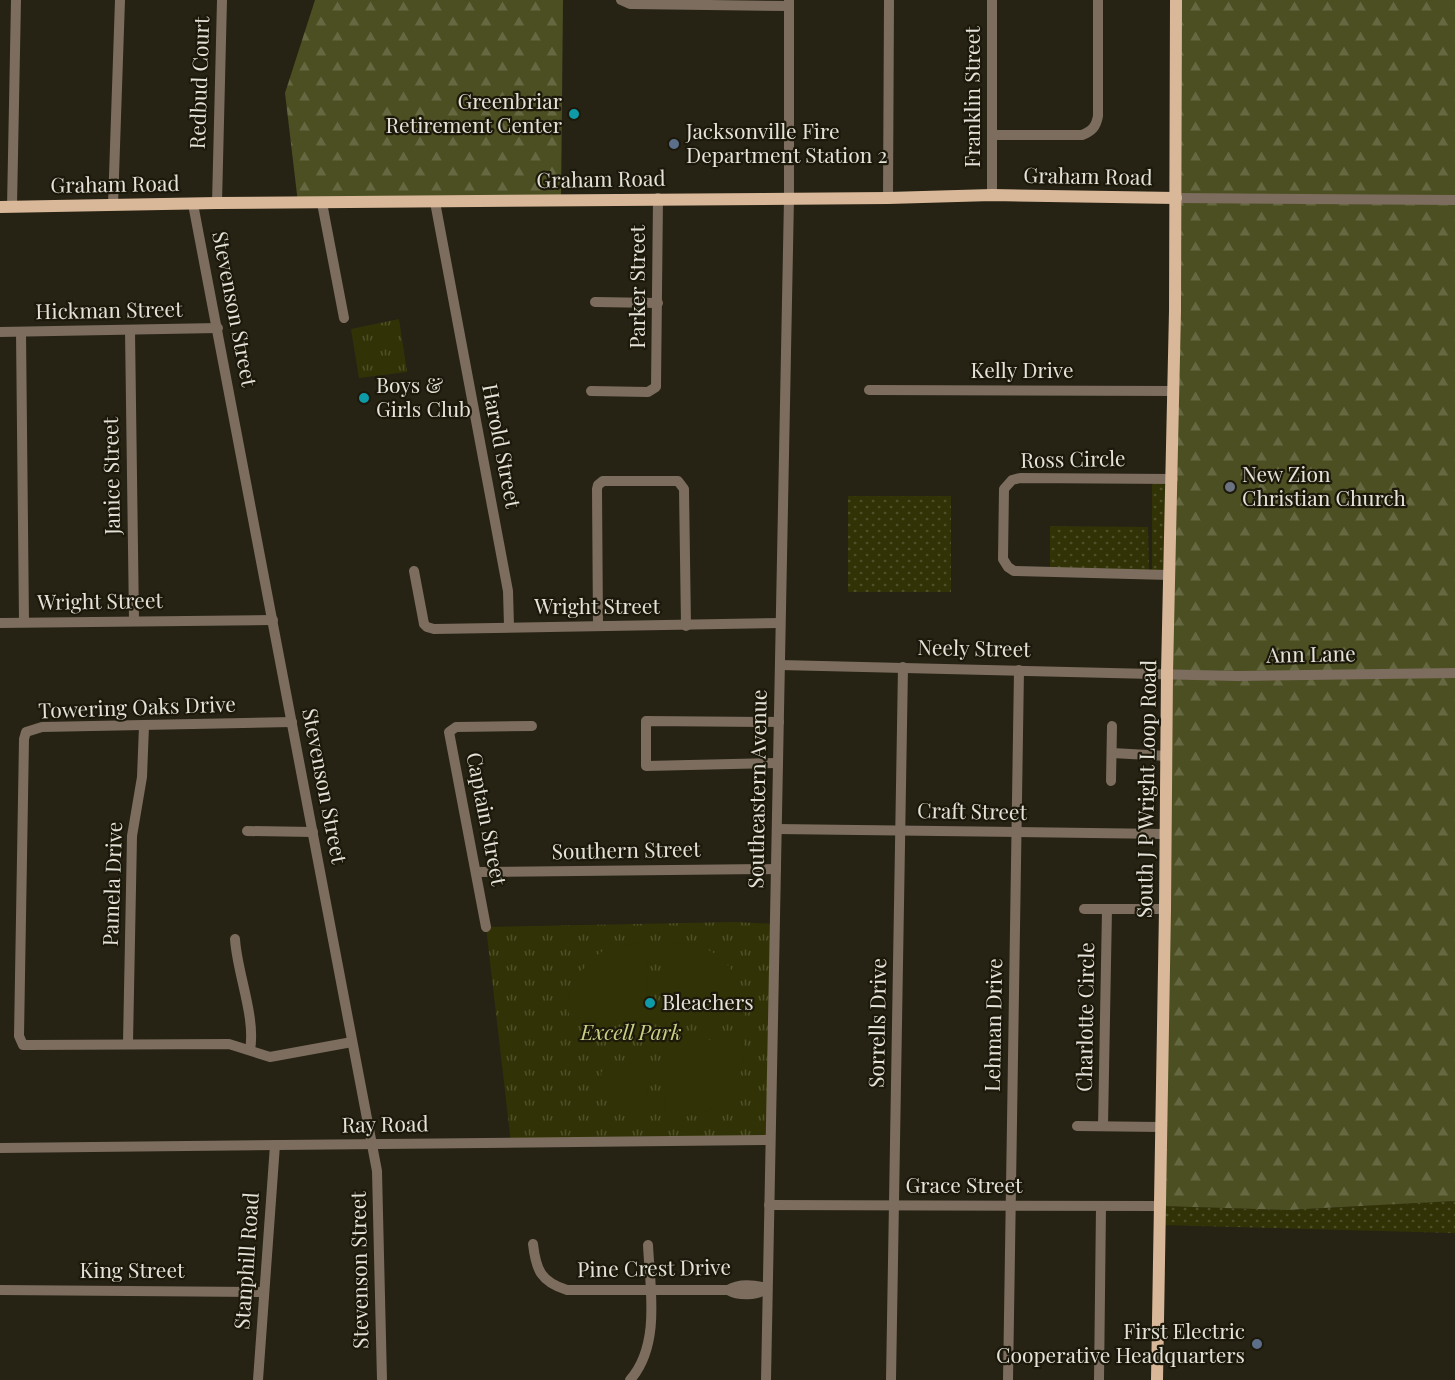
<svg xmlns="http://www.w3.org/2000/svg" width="1455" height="1380" viewBox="0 0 1455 1380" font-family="'Playfair Display',serif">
<defs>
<pattern id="grass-dots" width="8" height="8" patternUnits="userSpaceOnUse" patternTransform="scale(1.5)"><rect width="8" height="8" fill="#313306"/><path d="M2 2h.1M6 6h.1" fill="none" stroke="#4f502a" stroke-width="1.8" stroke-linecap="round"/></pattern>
<pattern id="forest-firs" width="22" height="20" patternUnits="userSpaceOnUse" patternTransform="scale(1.5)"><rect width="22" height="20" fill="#4c4f21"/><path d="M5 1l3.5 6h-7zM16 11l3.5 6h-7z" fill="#666841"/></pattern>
<pattern id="park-tufts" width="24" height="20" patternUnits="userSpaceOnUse" patternTransform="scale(1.5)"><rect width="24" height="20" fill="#313306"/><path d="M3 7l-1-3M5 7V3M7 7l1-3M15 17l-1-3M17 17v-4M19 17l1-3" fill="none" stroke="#4f502a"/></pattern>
</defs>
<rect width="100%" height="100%" fill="#262214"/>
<g fill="url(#grass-dots)">
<path d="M1162 483 1166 486V566L1162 571H1152V484Z"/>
<rect x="848" y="496" width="103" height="96"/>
<path d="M1050 526 1148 527 1149 570 1050 568Z"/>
<path d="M1455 1201V1233L1160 1225V1206L1287 1210Z"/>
</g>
<g fill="url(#forest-firs)">
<path d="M315 0H563L561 200 298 203 285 93Z"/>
<path d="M1176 0H1455V1201L1287 1210 1160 1206Z"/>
</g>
<g fill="url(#park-tufts)">
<path d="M399 319 407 372 359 378 351 329Z"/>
<path d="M735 922 776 924 770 1140 511 1143 486 927Z"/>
</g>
<g fill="#313306">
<path d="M648 942 647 1016 643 1020 569 1018 570 992 578 975 592 959 608 947Z"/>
<path d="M666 942C675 943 686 942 695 945 733 956 744 985 745 1022L672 1021 665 1014Z"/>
<path d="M671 1040H744C743 1053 743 1065 739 1078 729 1108 693 1119 664 1118L666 1044Z"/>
<path d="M640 1060 645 1065 648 1109C613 1110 606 1110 601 1072Z"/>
</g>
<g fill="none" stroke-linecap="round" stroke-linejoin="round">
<g stroke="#7c6d5e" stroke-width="10">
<path d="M621 0 630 4 789 6"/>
<path d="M992 135H1082C1092 131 1096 127 1098 116V0"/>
<path d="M992 195V0"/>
<path d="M888 198 889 0"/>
<path d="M1176 198 1455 200"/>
<path d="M435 202 508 591 509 626"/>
<path d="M217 203 222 0"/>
<path d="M322 203 344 318"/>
<path d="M193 204 377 1171 382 1380"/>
<path d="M113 205 120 0"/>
<path d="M12 207 16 0"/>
<path d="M595 302 658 303"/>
<path d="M130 330 134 621"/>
<path d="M0 332 218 328"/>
<path d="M21 332 24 622"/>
<path d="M869 390 1174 391"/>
<path d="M591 391 648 392 656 387 658 198"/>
<path d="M414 571 424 624 427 627 434 629 780 623"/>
<path d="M1169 575 1014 571 1008 567 1003 559 1004 489 1012 480 1020 478 1173 479"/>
<path d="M0 623 273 620"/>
<path d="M598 626 597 489 598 485 603 481H678L684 489 686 626"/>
<path d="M780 665 1237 676 1455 673"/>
<path d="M292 722 42 727 26 732 24 739 19 1036 23 1045H28L229 1044 270 1057 352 1042"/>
<path d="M1112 753 1167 756"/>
<path d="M778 763 646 766V721L779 722"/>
<path d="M1111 781 1112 726"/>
<path d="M777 829 1166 834"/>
<path d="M247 831 313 832"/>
<path d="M477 872 776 869"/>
<path d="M1084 909H1165"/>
<path d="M486 927 449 732 456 727 532 726"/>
<path d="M235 939C237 973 256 1017 250 1050"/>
<path d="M128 1043 132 836 142 777 144 726"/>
<path d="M1077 1126 1161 1127"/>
<path d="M1103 1126 1107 909"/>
<path d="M0 1148 770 1140"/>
<path d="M769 1205 1160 1206"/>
<path d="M533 1244C536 1270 541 1282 567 1290H728C739 1283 755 1285 767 1288"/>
<path d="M0 1290 264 1292"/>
<path d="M728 1290C739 1296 757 1296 767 1288"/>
<path d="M258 1380 275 1145"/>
<path d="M630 1380C661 1345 650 1288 648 1245"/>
<path d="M766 1380 789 198V0"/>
<path d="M891 1380 903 667"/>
<path d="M1008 1380 1019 670"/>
<path d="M1099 1380 1101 1206"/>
</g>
<g stroke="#d9b899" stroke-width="12">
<path d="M0 207 217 203 888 198 992 195 1176 198"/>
<path d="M1157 1380 1165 909 1167 673 1175 311 1176 0"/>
</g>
</g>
<g fill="#0f9aa8" stroke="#1c190b" stroke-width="2">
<circle cx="574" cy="114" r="6"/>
<circle cx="364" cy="398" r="6"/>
<circle cx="650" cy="1003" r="6"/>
</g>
<g fill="#5c6f8a" stroke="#1c190b" stroke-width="2">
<circle cx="674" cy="144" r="6"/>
<circle cx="1257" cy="1344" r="6"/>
</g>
<circle fill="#6b7280" stroke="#1c190b" stroke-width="2" cx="1230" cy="487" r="6"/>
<g text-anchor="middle" stroke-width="4.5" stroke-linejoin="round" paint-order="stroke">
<g font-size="21" fill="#e4e2d9" stroke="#1c190b">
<text transform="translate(200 83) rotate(-88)" y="7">Redbud Court</text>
<text transform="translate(973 97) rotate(-90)" y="7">Franklin Street</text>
<text transform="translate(1088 177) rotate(1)" y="7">Graham Road</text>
<text transform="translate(601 180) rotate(-1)" y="7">Graham Road</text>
<text transform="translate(115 185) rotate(-1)" y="7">Graham Road</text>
<text transform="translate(638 287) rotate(-90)" y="7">Parker Street</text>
<text transform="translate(234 309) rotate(79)" y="7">Stevenson Street</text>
<text transform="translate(109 311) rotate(-1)" y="7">Hickman Street</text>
<text x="1022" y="378">Kelly Drive</text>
<text transform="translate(501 446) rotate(79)" y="7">Harold Street</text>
<text transform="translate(1073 460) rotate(-1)" y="7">Ross Circle</text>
<text transform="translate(112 476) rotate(-91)" y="7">Janice Street</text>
<text transform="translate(100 602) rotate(-1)" y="7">Wright Street</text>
<text x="597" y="614">Wright Street</text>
<text transform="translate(974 649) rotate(1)" y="7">Neely Street</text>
<text transform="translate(1311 655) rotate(-1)" y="7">Ann Lane</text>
<text transform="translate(137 708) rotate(-2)" y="7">Towering Oaks Drive</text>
<text transform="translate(324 786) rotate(79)" y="7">Stevenson Street</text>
<text transform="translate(758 789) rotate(-89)" y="7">Southeastern Avenue</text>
<text transform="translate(1147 789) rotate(-89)" y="7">South J P Wright Loop Road</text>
<text transform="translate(972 812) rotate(1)" y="7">Craft Street</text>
<text transform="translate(486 819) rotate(79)" y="7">Captain Street</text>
<text transform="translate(626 851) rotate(-1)" y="7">Southern Street</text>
<text transform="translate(113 884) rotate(-88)" y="7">Pamela Drive</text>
<text transform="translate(1086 1017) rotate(-89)" y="7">Charlotte Circle</text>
<text transform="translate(878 1023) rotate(-89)" y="7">Sorrells Drive</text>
<text transform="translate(994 1025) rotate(-89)" y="7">Lehman Drive</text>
<text transform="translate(385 1125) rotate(-1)" y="7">Ray Road</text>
<text x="964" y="1193">Grace Street</text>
<text transform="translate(247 1261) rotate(-86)" y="7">Stanphill Road</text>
<text transform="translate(654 1269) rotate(-1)" y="7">Pine Crest Drive</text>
<text transform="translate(360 1270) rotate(-91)" y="7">Stevenson Street</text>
<text x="132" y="1278">King Street</text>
</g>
<g font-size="21" fill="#e4e2d9" stroke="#1c190b" text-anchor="start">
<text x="562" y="109" text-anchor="end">Greenbriar<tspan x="562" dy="24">Retirement Center</tspan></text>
<text x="686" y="139">Jacksonville Fire<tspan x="686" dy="24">Department Station 2</tspan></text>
<text x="376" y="393">Boys &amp;<tspan x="376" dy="24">Girls Club</tspan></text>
<text x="1242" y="482">New Zion<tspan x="1242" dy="24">Christian Church</tspan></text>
<text x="662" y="1010">Bleachers</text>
<text x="1245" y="1339" text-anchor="end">First Electric<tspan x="1245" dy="24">Cooperative Headquarters</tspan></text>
</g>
<g font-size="21" font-style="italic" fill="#cacf84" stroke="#1c190b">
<text x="631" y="1040">Excell Park</text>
</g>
</g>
</svg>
